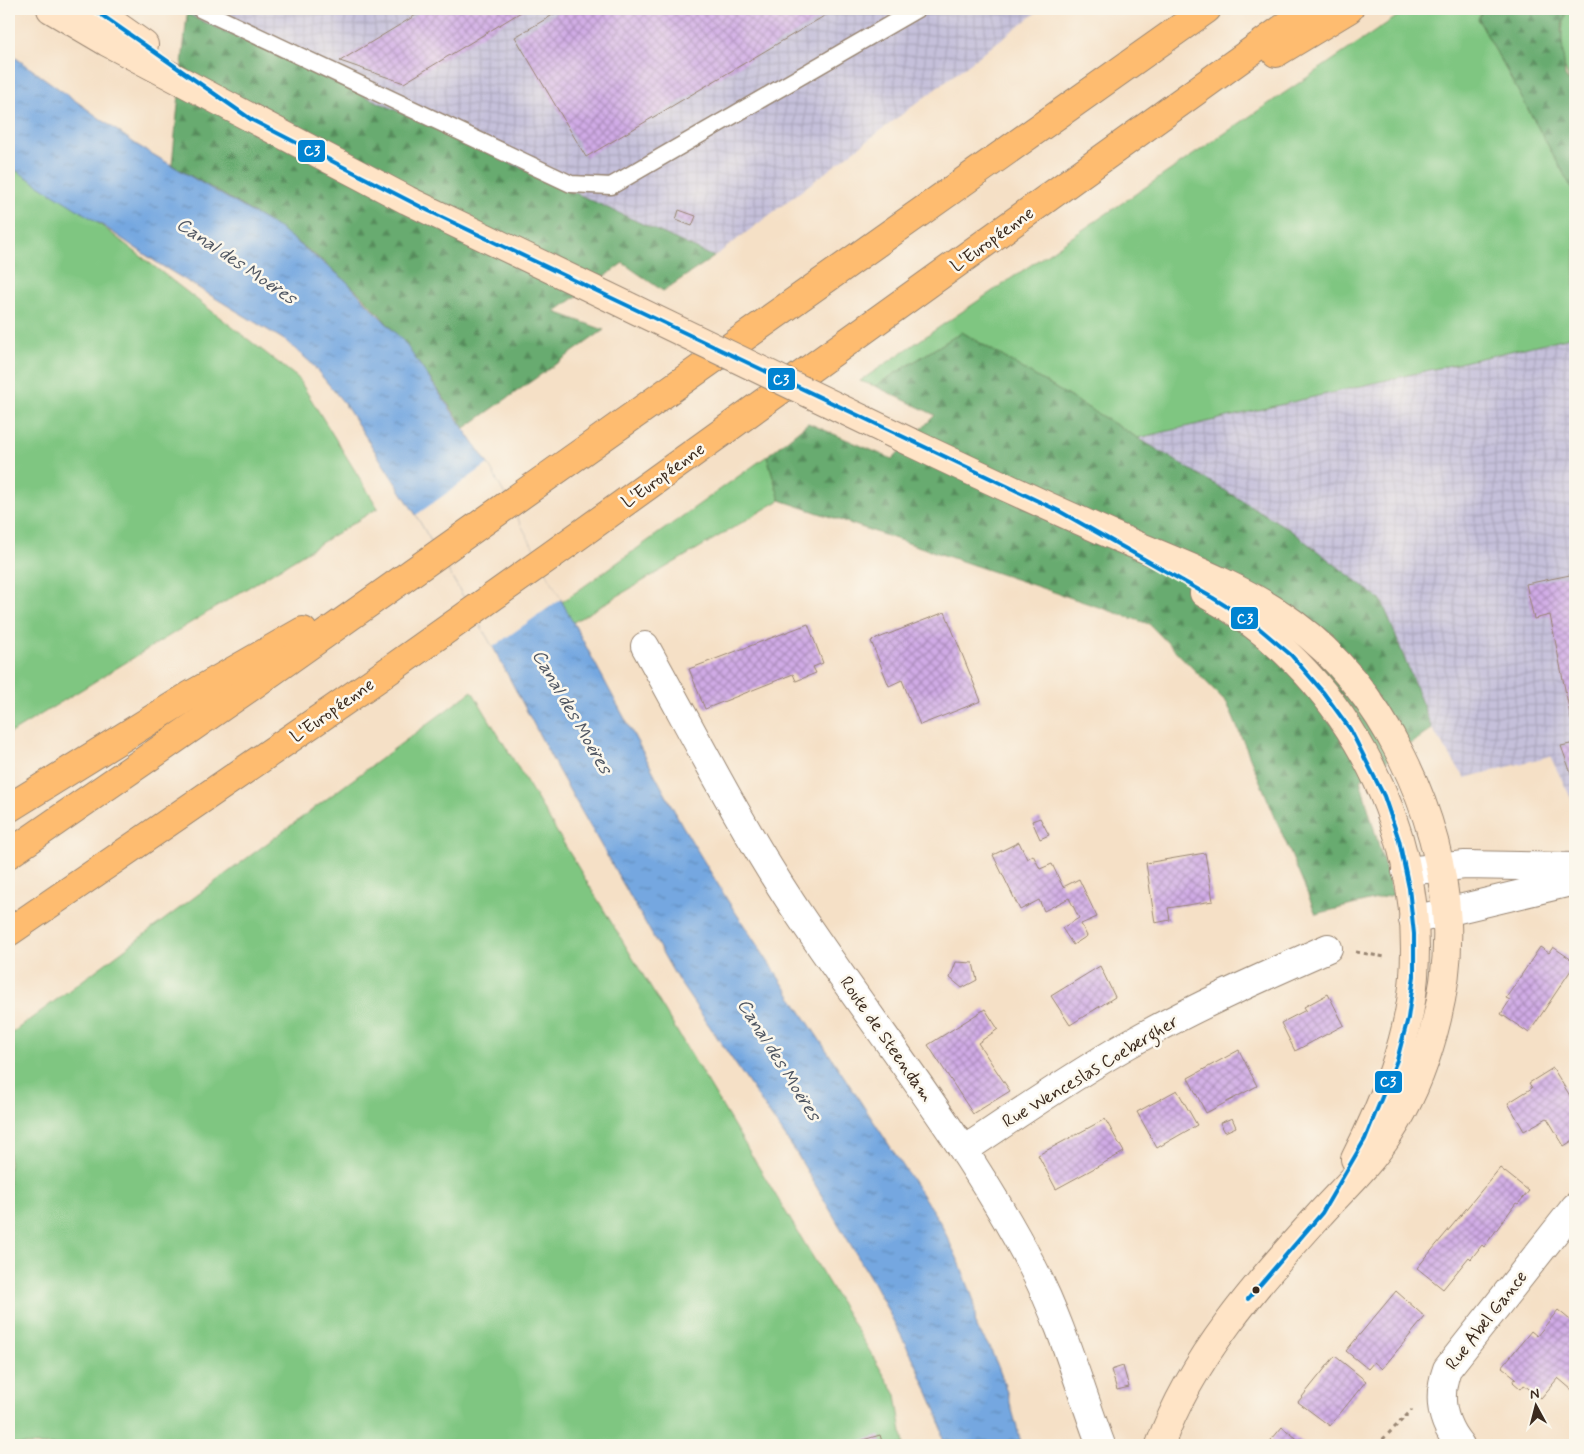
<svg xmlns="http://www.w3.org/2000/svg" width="1584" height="1454" viewBox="0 0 1584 1454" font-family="Mynerve,sans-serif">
<defs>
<pattern id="industrial-grid" width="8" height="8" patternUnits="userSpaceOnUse" patternTransform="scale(1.25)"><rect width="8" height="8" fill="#c5c0da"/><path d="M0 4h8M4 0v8" fill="none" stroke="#aaa5bb"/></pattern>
<pattern id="forest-firs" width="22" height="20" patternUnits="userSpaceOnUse" patternTransform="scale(1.25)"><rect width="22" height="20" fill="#67ab6f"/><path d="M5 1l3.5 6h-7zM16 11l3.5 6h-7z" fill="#568b5b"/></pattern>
<pattern id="water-ripples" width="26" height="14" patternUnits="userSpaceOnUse" patternTransform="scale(1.25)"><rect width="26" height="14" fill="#74a7e0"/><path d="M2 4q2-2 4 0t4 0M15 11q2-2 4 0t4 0" fill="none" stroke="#6088b5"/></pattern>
<pattern id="building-cross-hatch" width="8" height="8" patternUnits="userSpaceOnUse" patternTransform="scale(1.25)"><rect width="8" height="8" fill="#d0abe6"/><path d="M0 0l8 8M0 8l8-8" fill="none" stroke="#aa8bba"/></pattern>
</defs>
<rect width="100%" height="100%" fill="#fbf7ec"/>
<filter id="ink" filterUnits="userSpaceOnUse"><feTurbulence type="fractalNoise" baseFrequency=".02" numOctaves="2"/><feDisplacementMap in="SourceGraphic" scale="10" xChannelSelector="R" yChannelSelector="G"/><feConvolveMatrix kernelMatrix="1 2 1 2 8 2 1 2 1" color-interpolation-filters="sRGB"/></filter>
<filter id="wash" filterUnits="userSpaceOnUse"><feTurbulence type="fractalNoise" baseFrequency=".0096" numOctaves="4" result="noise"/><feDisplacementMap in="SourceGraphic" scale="20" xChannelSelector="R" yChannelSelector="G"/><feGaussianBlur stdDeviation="1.12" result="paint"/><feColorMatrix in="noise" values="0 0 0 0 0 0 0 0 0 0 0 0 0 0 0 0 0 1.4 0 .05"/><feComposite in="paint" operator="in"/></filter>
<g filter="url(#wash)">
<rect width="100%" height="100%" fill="#f5e0c6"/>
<g fill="url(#industrial-grid)">
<path d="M175 9H1041L714 257Z"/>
<path d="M1575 336V806L1550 756 1465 778 1432 729 1382 601 1138 438Z"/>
</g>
<g fill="#7fc681" stroke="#5d7850">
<path d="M1408 9H1483L1478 19 1575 194V336L1138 438 962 332 875 386 860 381Z"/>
<path d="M1567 9H1575V91C1560 67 1558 36 1567 9Z"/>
<path d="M9 154 298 378 378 508 9 734Z"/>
<path d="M767 456 780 500 572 623 562 602Z"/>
<path d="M472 691 896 1395 904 1445H9V1035Z"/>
</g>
<g fill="url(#forest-firs)" stroke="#516a46">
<path d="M1483 9H1567L1561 29 1565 76 1575 91V194L1478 19Z"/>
<path d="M187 14 714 257 663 291 623 263 555 312 604 330 465 428C428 376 394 324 346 281 294 234 233 200 172 165Z"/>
<path d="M962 332 1289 529 1382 601 1432 729 1360 780 1393 895 1316 914 1227 703 1149 624 780 500 767 456 808 423 892 459 935 415 875 386Z"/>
</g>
<path fill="url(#water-ripples)" stroke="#58687f" d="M9 53 137 145 280 229 345 280 404 342 488 464 682 825 728 901 940 1222 960 1264 974 1301 976 1328C1001 1356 1011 1410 1022 1445H944L939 1418 916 1364 874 1284 797 1154 678 980 558 770 493 647 416 515 344 403 310 362 286 341 159 264 102 225 9 166Z"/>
<path fill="#f5e0c6" d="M488 464 561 599 493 647 416 515Z"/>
<g id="blocks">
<g fill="url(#building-cross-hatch)">
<path d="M426 9H526L404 83 340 61Z"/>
<path d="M563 9H836L586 157 515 37Z"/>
<path d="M679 210 696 216 692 226 676 220Z"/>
<path d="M1575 574V724H1572L1550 615 1534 619 1526 584Z"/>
<path d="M945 612 981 701 920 725 902 680 889 686 871 641Z"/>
<path d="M808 624 823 663 813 667 816 673 796 681 793 674 705 709 689 669Z"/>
<path d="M1575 743V784L1561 746Z"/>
<path d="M1040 818 1049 835 1040 839 1032 821Z"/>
<path d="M1019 842 1027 859 1033 855 1040 869 1052 864 1063 887 1079 879 1097 917 1081 924 1087 936 1073 945 1062 928 1079 918 1069 898 1044 911 1039 900 1020 910 993 855Z"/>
<path d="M1205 853 1213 901 1168 908 1170 920 1155 923 1146 863Z"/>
<path d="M1540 947 1549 953 1553 947 1575 962V964L1529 1033 1501 1014 1510 1000 1506 998Z"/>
<path d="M956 962 973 963 977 980 962 988 950 978Z"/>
<path d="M1100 966 1115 997 1070 1025 1051 996Z"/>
<path d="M1328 994 1344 1025 1295 1051 1281 1023 1306 1010 1304 1007Z"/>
<path d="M985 1009 998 1029 978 1043 1010 1091 973 1114 928 1045Z"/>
<path d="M1239 1050 1257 1086 1206 1113 1188 1078Z"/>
<path d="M1553 1068 1575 1104V1139L1564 1146 1547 1118 1524 1131 1508 1103 1532 1088 1529 1083Z"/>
<path d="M1177 1090 1197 1125 1157 1148 1137 1112Z"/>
<path d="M1232 1118 1236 1127 1225 1132 1220 1123Z"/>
<path d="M1105 1119 1124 1152 1056 1189 1038 1155Z"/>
<path d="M1500 1168 1529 1191 1518 1204 1516 1203 1484 1247 1482 1245 1471 1259 1469 1257 1443 1289 1417 1268Z"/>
<path d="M1396 1291 1425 1317 1382 1369 1374 1362 1368 1369 1346 1351Z"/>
<path d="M1558 1310 1575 1324V1385L1572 1390 1558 1378 1541 1398 1524 1385 1521 1389 1513 1382 1516 1378 1502 1367 1531 1331 1537 1336Z"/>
<path d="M1335 1356 1366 1381 1330 1426 1298 1402Z"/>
<path d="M1123 1366 1129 1387 1117 1390 1111 1370Z"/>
<path d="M1282 1427 1305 1445H1267Z"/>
<path d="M880 1435 883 1445H846Z"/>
</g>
</g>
</g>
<g filter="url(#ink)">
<use href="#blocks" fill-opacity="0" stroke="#988572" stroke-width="1"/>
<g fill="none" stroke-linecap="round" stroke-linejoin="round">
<defs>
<path id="lane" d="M200 9 571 184 611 186 917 9"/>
<g id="street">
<path d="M645 646C693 732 738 822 792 904 872 1025 966 1138 1033 1268 1062 1324 1079 1386 1101 1445"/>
<path d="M1406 871 1465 865 1575 867"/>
<path d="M1413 920 1575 881"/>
<path d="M964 1150C1018 1114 1071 1077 1127 1045 1192 1008 1260 978 1328 948"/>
<path d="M1460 1445C1441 1422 1437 1397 1447 1369L1575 1207"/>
</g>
<g id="secondary">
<path d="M51 9 107 42 407 200 580 283"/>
<path d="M93 9 144 45"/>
<path d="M910 442C977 474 1044 505 1112 535 1173 561 1239 584 1293 623 1383 689 1441 812 1447 923 1450 991 1427 1077 1389 1134 1370 1164 1345 1187 1321 1213 1258 1283 1192 1356 1160 1445"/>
<path d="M1204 593C1340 666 1425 822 1414 976 1409 1041 1384 1102 1355 1159"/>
</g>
<g id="highway">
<path d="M1276 53 1349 9"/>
<path d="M9 808 191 695 303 631"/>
<path d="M9 854 252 686 1207 9"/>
<path d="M9 932 374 681 553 554 1310 9"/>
</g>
</defs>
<use href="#lane" stroke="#988572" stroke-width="19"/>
<use href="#street" stroke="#988572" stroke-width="30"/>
<use href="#secondary" stroke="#988572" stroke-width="30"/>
<use href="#highway" stroke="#988572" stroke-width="30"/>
<g stroke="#988572" stroke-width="3" stroke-dasharray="4 4" stroke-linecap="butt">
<path d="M1356 952 1385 957"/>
<path d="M1377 1445 1412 1410"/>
</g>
<use href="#lane" stroke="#fff" stroke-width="16"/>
<use href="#street" stroke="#fff" stroke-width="28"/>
<use href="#secondary" stroke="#ffe4c6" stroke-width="28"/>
<use href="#highway" stroke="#febc70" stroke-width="28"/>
<defs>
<path id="secondary-bridge" d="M580 283 910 442"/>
</defs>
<use href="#secondary-bridge" stroke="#988572" stroke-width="30" stroke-linecap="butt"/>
<use href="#secondary-bridge" stroke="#ffe4c6" stroke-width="28"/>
<defs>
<path id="bus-1" d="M93 9 252 120 429 211 1059 511 1213 598 1253 623 1291 655 1323 692 1350 729 1384 796 1399 840 1409 888 1414 934V976L1408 1018 1397 1060 1365 1139 1322 1213 1248 1299"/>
</defs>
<use href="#bus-1" stroke="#fbf7ec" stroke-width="8"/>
<use href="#bus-1" stroke="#0083d1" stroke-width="4"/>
</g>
</g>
<circle fill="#3b2a1e" stroke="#fbf7ec" stroke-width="2" cx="1256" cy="1290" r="4.5"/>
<g text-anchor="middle" stroke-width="5" stroke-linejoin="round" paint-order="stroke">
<g font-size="18" fill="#3b2a1e" stroke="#fbf7ec">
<text transform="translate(992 239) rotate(-36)" y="6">L'Européenne</text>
<text transform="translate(663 475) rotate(-36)" y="6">L'Européenne</text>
<text transform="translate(332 710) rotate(-35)" y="6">L'Européenne</text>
<text transform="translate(887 1039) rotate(55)" y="6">Route de Steendam</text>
<text transform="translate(1090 1071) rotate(-31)" y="6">Rue Wenceslas Coebergher</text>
<text transform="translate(1486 1320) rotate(-52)" y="6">Rue Abel Gance</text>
</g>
<g font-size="19" font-style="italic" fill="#4f5662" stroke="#fbf7ec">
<text transform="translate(237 260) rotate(34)" y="7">Canal des Moëres</text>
<text transform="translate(573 711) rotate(60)" y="7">Canal des Moëres</text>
<text transform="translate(780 1059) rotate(58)" y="7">Canal des Moëres</text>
</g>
</g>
<g stroke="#fbf7ec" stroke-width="2">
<rect x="297" y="139" width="29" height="24" rx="5" fill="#0083d1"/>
<rect x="767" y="367" width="29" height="24" rx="5" fill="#0083d1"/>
<rect x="1230" y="606" width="29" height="24" rx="5" fill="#0083d1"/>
<rect x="1374" y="1070" width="29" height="24" rx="5" fill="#0083d1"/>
</g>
<g font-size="14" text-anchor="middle" font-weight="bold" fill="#fff">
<text x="312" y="155">C3</text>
<text x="781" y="384">C3</text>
<text x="1245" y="623">C3</text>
<text x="1388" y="1086">C3</text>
</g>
<rect width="1584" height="1454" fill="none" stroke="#fbf7ec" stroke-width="30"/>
<g transform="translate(1536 1406) rotate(353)" stroke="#fbf7ec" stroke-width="4" paint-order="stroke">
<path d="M0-4L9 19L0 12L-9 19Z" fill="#3b2a1e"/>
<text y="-8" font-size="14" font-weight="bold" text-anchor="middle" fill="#3b2a1e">N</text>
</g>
</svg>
